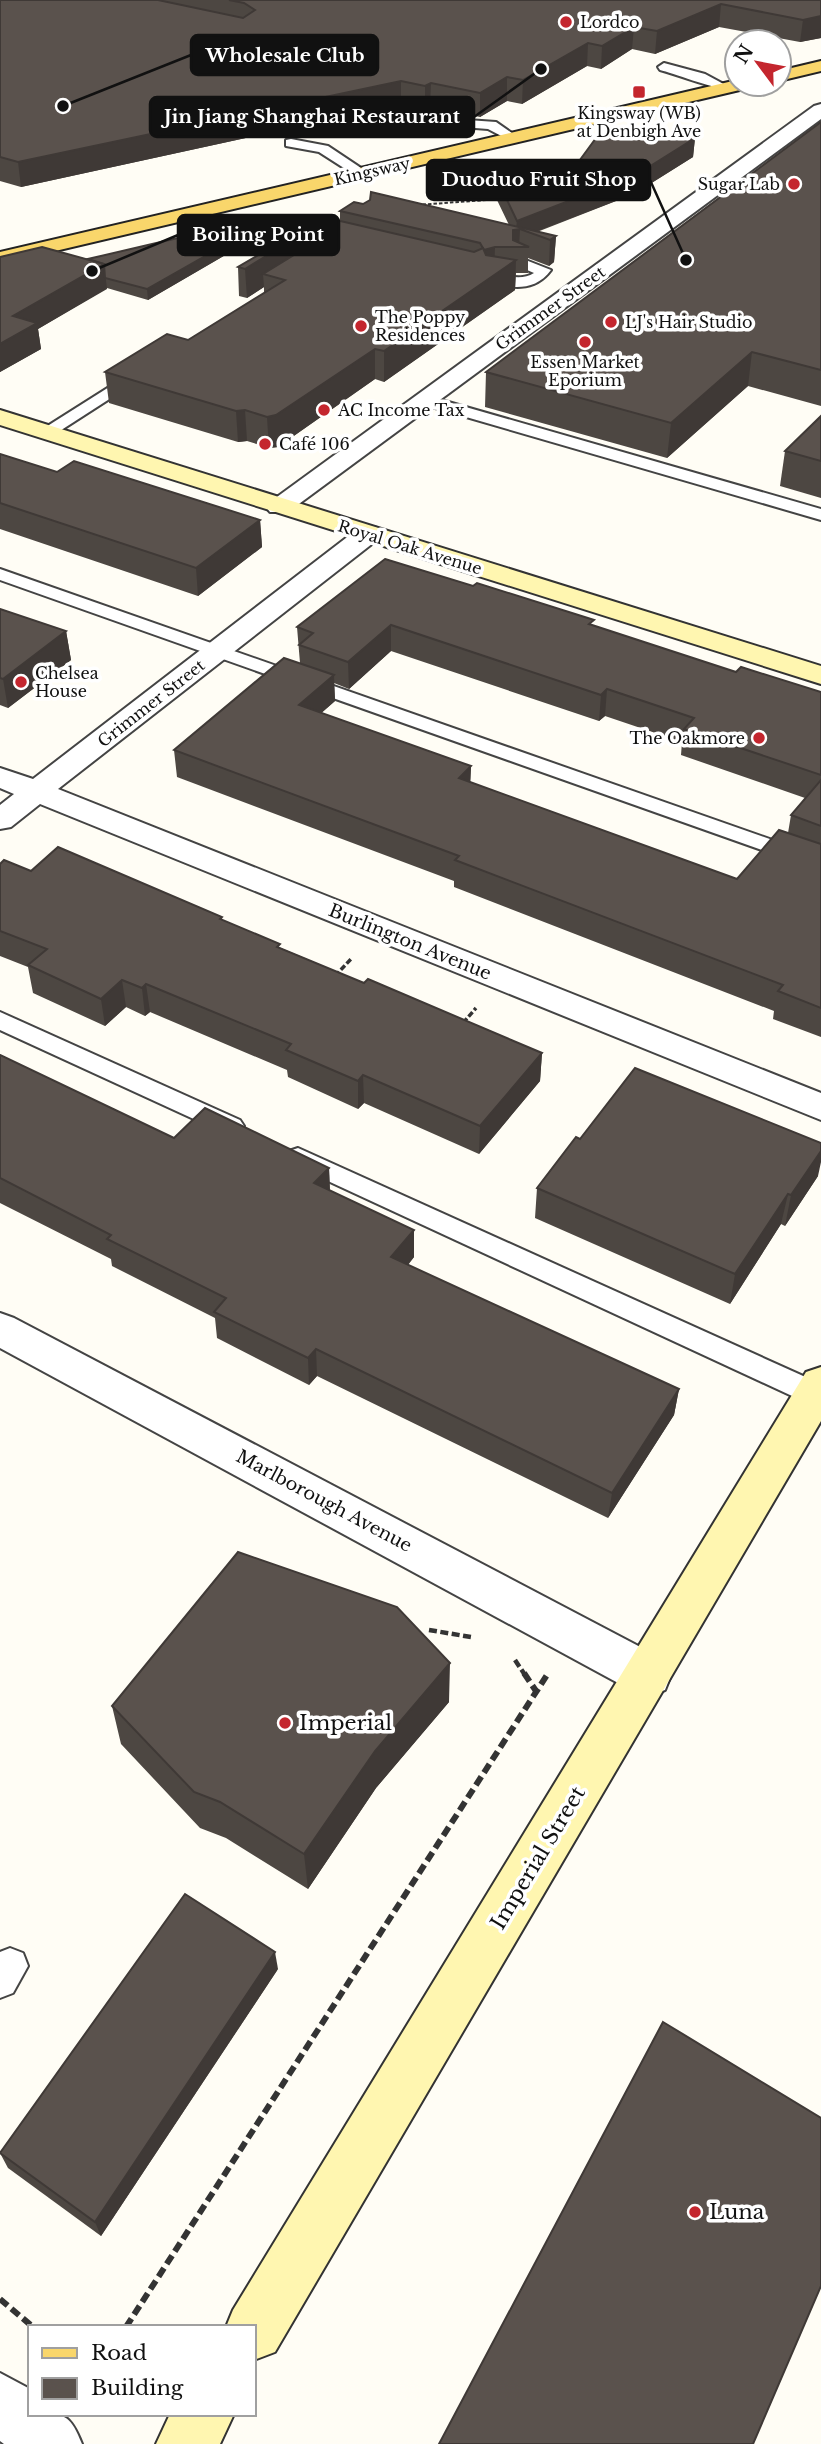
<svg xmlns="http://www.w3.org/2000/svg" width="821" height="2444" viewBox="0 0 821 2444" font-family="'Libre Baskerville',serif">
<rect width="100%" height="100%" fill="#fffdf5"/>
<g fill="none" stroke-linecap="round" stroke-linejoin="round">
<defs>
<g id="service">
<path d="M664 63 705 74 731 88C724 93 673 73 660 70L658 67Z"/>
<path d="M453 119 496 122 519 138 513 142 488 129 449 126V120Z"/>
<path d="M291 139 328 146 370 174 358 177 319 152 286 146V140Z"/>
<path d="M518 257 551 270C534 293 510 288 486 282L484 279C496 269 518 284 534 273L513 264V258Z"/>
<path d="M136 370 144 375 142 378 52 436 46 437 38 432Z"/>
<path d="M424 395 821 509V520L418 403V397Z"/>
<path d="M0 569 821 857V871L0 580Z"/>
<path d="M0 1012 240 1120 244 1126 240 1132 231 1135 222 1132 0 1030Z"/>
<path d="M298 1148 821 1384V1403L815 1405 805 1402 289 1163 285 1157 289 1151Z"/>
<path d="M10 1948 23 1953 28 1966 13 1993 0 1998V1952Z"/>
</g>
<g id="minor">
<path d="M821 104V119L288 512H270L266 507 270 502 814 106Z"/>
<path d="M368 526 377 528 381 534 377 540 58 789 821 1093V1120L40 804 11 827 0 829V805L14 794 0 788V768L33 779 359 528Z"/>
<path d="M0 2373 30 2389V2414C63 2414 69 2411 82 2444H4L0 2441Z"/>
</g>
<path id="tertiary" d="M0 1313 14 1318 665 1660 671 1675 665 1690 648 1696 631 1690 0 1348Z"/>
<g id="secondary">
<path d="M0 410 821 666V684L0 425Z"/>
<path d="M821 1367V1421L275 2352 254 2360V2327H226L233 2310 806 1372Z"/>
<path d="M170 2414H234L220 2444H156Z"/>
</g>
<g id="primary">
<path d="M821 61V71L779 81V71Z"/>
<path d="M737 80V84H753L744 89 0 264V252Z"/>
</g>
</defs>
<use href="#service" stroke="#444" stroke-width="4"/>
<use href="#minor" stroke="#444" stroke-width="4"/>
<use href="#tertiary" stroke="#444" stroke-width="4"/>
<use href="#secondary" stroke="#333" stroke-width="4"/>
<use href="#primary" stroke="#222" stroke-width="4"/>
<path stroke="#333" stroke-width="2" stroke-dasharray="3.5 2" stroke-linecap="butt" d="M417 205 500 199"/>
<g stroke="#333" stroke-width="3.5" stroke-dasharray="6 2.5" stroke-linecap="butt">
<path d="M335 976 351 959"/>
<path d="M463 1023 476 1008"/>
</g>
<g stroke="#333" stroke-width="4.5" stroke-dasharray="8 3.5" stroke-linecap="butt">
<path d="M429 1630 471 1637"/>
<path d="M515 1660 525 1675"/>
</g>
<g stroke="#333" stroke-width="6" stroke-dasharray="10 5" stroke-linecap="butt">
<path d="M524 1673 536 1691"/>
<path d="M0 2299 33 2327"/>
<path d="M126 2327 547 1675"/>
</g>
<use href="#service" fill="#fff" fill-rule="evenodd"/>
<use href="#minor" fill="#fff" fill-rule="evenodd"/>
<use href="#tertiary" fill="#fff" fill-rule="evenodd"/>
<use href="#secondary" fill="#fff6b0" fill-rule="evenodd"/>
<use href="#primary" fill="#f9d66b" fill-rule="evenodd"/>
</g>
<g fill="#4d4742" fill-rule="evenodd">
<path d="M0 0H821V38L800 42 719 27 655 54 632 49 601 69 587 66 522 104 507 101 480 117 430 106 425 109 401 104 21 187 0 181Z"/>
<path d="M821 122V406L748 386 667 458 485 407 486 372Z"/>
<path d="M695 138 693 157 634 194 537 232 556 236 554 262 549 266 528 258V273H516L515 290 384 382 375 379 278 447 269 448 247 441 238 442 109 403 105 372 188 340 264 293V287L247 298 239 296 238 267 323 217 340 221V211L509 225 497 200 498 181 574 168Z"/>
<path d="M246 233V243L148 300 107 288 38 329 41 349 0 372V257L88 259Z"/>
<path d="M821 416V498L780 486 785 451Z"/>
<path d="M0 454 57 472 260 520 262 547 198 596 0 529Z"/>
<path d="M385 559 736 672 821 692V1037L773 1019 774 1011 454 887V881L177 777 174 750 300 663 297 627ZM391 651 599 721 605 716 682 742 681 755 805 798 791 815 788 833 737 879 470 782 471 766 321 713 335 701 334 683 349 689Z"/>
<path d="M0 609 66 631 71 660 8 708 0 705Z"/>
<path d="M0 864 31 871 222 917V920L281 948 364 983 542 1053 540 1081 479 1154 364 1103 358 1109 288 1077 287 1070 150 1012 145 1016 126 1007 105 1026 33 993 28 967 0 956Z"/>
<path d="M0 1055 174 1138 329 1168 330 1191 414 1230V1257L408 1265 679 1389 674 1415 608 1518 317 1376 309 1385 217 1338 215 1318 112 1266 111 1259 0 1203Z"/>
<path d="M580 1139 818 1176 785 1226 781 1224 730 1304 535 1218 537 1188Z"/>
<path d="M449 1702 376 1788 308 1889 226 1838 200 1828 121 1744 112 1706Z"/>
<path d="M278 1969 101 2236 8 2168 0 2153Z"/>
</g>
<g fill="#3f3936">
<path d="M721 4 719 27 655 54 657 31Z"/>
<path d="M821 16V38L800 42 803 20Z"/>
<path d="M634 27 632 49 601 69 602 46Z"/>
<path d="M588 43 587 66 522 104 523 80Z"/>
<path d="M507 77V101L480 117V93Z"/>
<path d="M401 81V104L21 187 18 162Z"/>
<path d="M431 83 430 106 425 109V86Z"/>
<path d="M695 138 693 157 634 194 532 233 520 229 519 247H513V230L516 229 517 221Z"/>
<path d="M246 233V243L148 300 147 289Z"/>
<path d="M556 236 554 262 549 266 550 240Z"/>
<path d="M294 239 296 268 263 274 264 287 247 298 245 269Z"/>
<path d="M495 247 494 273 483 251Z"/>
<path d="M516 260 515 290 384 382V351Z"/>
<path d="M104 264 107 289 38 329 41 349 0 372V344L13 316Z"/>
<path d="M375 349V379L278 447 269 448 267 417Z"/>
<path d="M752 352 748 386 667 458 671 423Z"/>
<path d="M245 410 247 441 238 442 236 411Z"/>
<path d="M260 520 262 547 198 596 196 568Z"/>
<path d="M391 625V651L349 689 348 662Z"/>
<path d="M66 631 71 660 8 708 3 679Z"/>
<path d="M334 675 335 701 300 732 299 705Z"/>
<path d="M607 689 605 716 599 721 601 695Z"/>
<path d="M471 766 470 792 459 778Z"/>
<path d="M122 980 126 1007 105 1026 101 999Z"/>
<path d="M146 984 150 1012 145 1016 142 988Z"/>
<path d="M542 1053 540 1081 479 1154 480 1126Z"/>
<path d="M363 1075 364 1103 358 1109V1081Z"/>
<path d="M821 1151V1162L818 1176 785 1226 791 1195Z"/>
<path d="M329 1168 330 1196 314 1183Z"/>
<path d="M788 1194 781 1224 730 1304 735 1274Z"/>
<path d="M414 1230V1257L392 1284 391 1257Z"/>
<path d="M316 1349 317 1376 309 1385 308 1358Z"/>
<path d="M679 1389 674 1415 608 1518 612 1493Z"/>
<path d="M450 1663 449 1702 376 1788 308 1889 304 1854 375 1751Z"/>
<path d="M275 1952 278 1969 101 2236 95 2222Z"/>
</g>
<g fill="#5a524d" stroke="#3f3936" stroke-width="2">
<path d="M0 0H158L243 18 255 10 244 3 229 0H821V16L803 20 721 4 657 31 634 27 602 46 588 43 523 80 507 77 480 93 431 83 425 86 401 81 18 162 0 157Z"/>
<path d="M821 122V370L752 352 671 423 486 372Z"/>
<path d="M629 131 695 138 636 175 517 221 498 181 574 168 596 138 609 133Z"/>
<path d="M371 192 556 236 550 240 520 229 513 230V240L529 247H495L484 250 480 243 340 211 354 202 363 204 370 200Z"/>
<path d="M323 217 474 252 483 248 486 255 516 260 384 351 375 349 276 415 267 417 245 410 236 411 105 372 167 334 188 340 285 280 263 274 302 250 301 239H294L245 269 238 267Z"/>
<path d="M242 223 246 233 147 289 105 278 104 264 88 259Z"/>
<path d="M42 247 104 264 13 316 37 323 0 344V257Z"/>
<path d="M821 416V461L785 451Z"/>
<path d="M0 454 57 472 74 461 260 520 196 568 0 503Z"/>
<path d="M385 559 473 586 477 583 594 620 589 624 736 672 741 667 821 692V775L684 729 694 718 607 689 601 695 391 625 348 662 299 645 313 633 297 627Z"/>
<path d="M0 609 66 631 3 679 0 678Z"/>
<path d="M284 658 334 675 299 705 471 766 459 778 737 879 779 830 821 844V1008L778 991 783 985 455 860 459 856 174 750Z"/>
<path d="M821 780V826L791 815Z"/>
<path d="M58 847 222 917 220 919 280 944 277 947 364 983 368 979 542 1053 480 1126 363 1075 358 1081 286 1050 291 1044 146 984 142 988 122 980 101 999 28 965 47 949 0 931V864L4 860 31 871Z"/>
<path d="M0 1055 174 1138 205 1108 329 1168 314 1183 414 1230 391 1257 679 1389 612 1493 316 1349 308 1358 214 1312 226 1298 107 1239 111 1235 0 1178Z"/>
<path d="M635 1068 821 1143V1151L791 1195 788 1194 735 1274 537 1188 576 1137 580 1139Z"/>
<path d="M238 1552 397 1607 450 1663 375 1751 304 1854 220 1802 194 1792 112 1706Z"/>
<path d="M185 1894 275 1952 95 2222 0 2153Z"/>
<path d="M663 2022 821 2118V2286L753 2444H439Z"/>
</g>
<g fill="#c4262e" stroke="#fff" stroke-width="2.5">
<circle cx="566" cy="22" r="7"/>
<rect x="632" y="85" width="14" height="14" rx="3.5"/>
<circle cx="794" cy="184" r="7"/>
<circle cx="611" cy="322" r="7"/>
<circle cx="361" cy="326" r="7"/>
<circle cx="585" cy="342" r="7"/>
<circle cx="324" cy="410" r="7"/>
<circle cx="265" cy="444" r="7"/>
<circle cx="21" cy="682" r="7"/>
<circle cx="759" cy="738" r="7"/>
<circle cx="285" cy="1723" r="7"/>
<circle cx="695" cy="2212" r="7"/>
</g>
<g text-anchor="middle" stroke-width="7" stroke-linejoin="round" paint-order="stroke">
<g font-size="16" fill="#111" stroke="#fff" text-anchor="start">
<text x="580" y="28">Lordco</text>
<text x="639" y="119" text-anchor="middle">Kingsway (WB)<tspan x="639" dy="18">at Denbigh Ave</tspan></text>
<text x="780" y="190" text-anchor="end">Sugar Lab</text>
<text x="375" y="323">The Poppy<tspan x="375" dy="18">Residences</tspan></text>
<text x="625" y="328">LJ's Hair Studio</text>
<text x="585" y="368" text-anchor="middle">Essen Market<tspan x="585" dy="18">Eporium</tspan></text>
<text x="338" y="416">AC Income Tax</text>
<text x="279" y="450">Café 106</text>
<text x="35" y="679">Chelsea<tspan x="35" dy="18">House</tspan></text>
<text x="745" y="744" text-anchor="end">The Oakmore</text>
</g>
<g font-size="16" fill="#111" stroke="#fff">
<text transform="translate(372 171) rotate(-13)" y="6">Kingsway</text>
<text transform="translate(550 308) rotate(-36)" y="6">Grimmer Street</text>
<text transform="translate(410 547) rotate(17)" y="6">Royal Oak Avenue</text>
<text transform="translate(151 703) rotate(-38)" y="6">Grimmer Street</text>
</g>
<g font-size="18" fill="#111" stroke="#fff">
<text transform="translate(410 942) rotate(22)" y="6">Burlington Avenue</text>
<text transform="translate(324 1501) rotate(28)" y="6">Marlborough Avenue</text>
</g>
<g font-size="21" fill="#111" stroke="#fff" text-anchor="start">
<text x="299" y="1730">Imperial</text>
<text x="709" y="2219">Luna</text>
</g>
<g font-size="21" fill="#111" stroke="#fff">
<text transform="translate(538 1858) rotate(-59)" y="7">Imperial Street</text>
</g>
</g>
<path fill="none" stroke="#111" stroke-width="2.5" d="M63 106L191 55M541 69L474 117M686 260L650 180M92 271L178 235"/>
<g fill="#111" stroke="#fff" stroke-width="2.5">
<circle cx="63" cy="106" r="7"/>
<circle cx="541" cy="69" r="7"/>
<circle cx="686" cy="260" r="7"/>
<circle cx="92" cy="271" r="7"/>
</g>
<g fill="#111" stroke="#111" stroke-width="2.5">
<rect x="191" y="35" width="187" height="40" rx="7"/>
<rect x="150" y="97" width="324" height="40" rx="7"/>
<rect x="427" y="160" width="223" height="40" rx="7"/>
<rect x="178" y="215" width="161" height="40" rx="7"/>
</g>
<g font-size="19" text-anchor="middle" font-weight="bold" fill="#fff">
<text x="285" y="62">Wholesale Club</text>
<text x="312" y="123">Jin Jiang Shanghai Restaurant</text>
<text x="539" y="186">Duoduo Fruit Shop</text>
<text x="258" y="241">Boiling Point</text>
</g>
<rect x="28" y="2325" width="228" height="91" fill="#ffffff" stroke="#a0a0a0" stroke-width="2"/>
<rect x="42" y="2348" width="35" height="10" fill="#f9d66b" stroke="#a0a0a0" stroke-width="2"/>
<text x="91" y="2360" font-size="21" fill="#111111">Road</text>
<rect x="42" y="2378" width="35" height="21" fill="#5a524d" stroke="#a0a0a0" stroke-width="2"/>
<text x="91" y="2395" font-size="21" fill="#111111">Building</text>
<g transform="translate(758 63) rotate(302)"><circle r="33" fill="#ffffff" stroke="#a0a0a0" stroke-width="2"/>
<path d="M0-5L12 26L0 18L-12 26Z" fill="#c4262e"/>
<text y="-10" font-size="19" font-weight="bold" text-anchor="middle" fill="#111111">N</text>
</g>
</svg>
